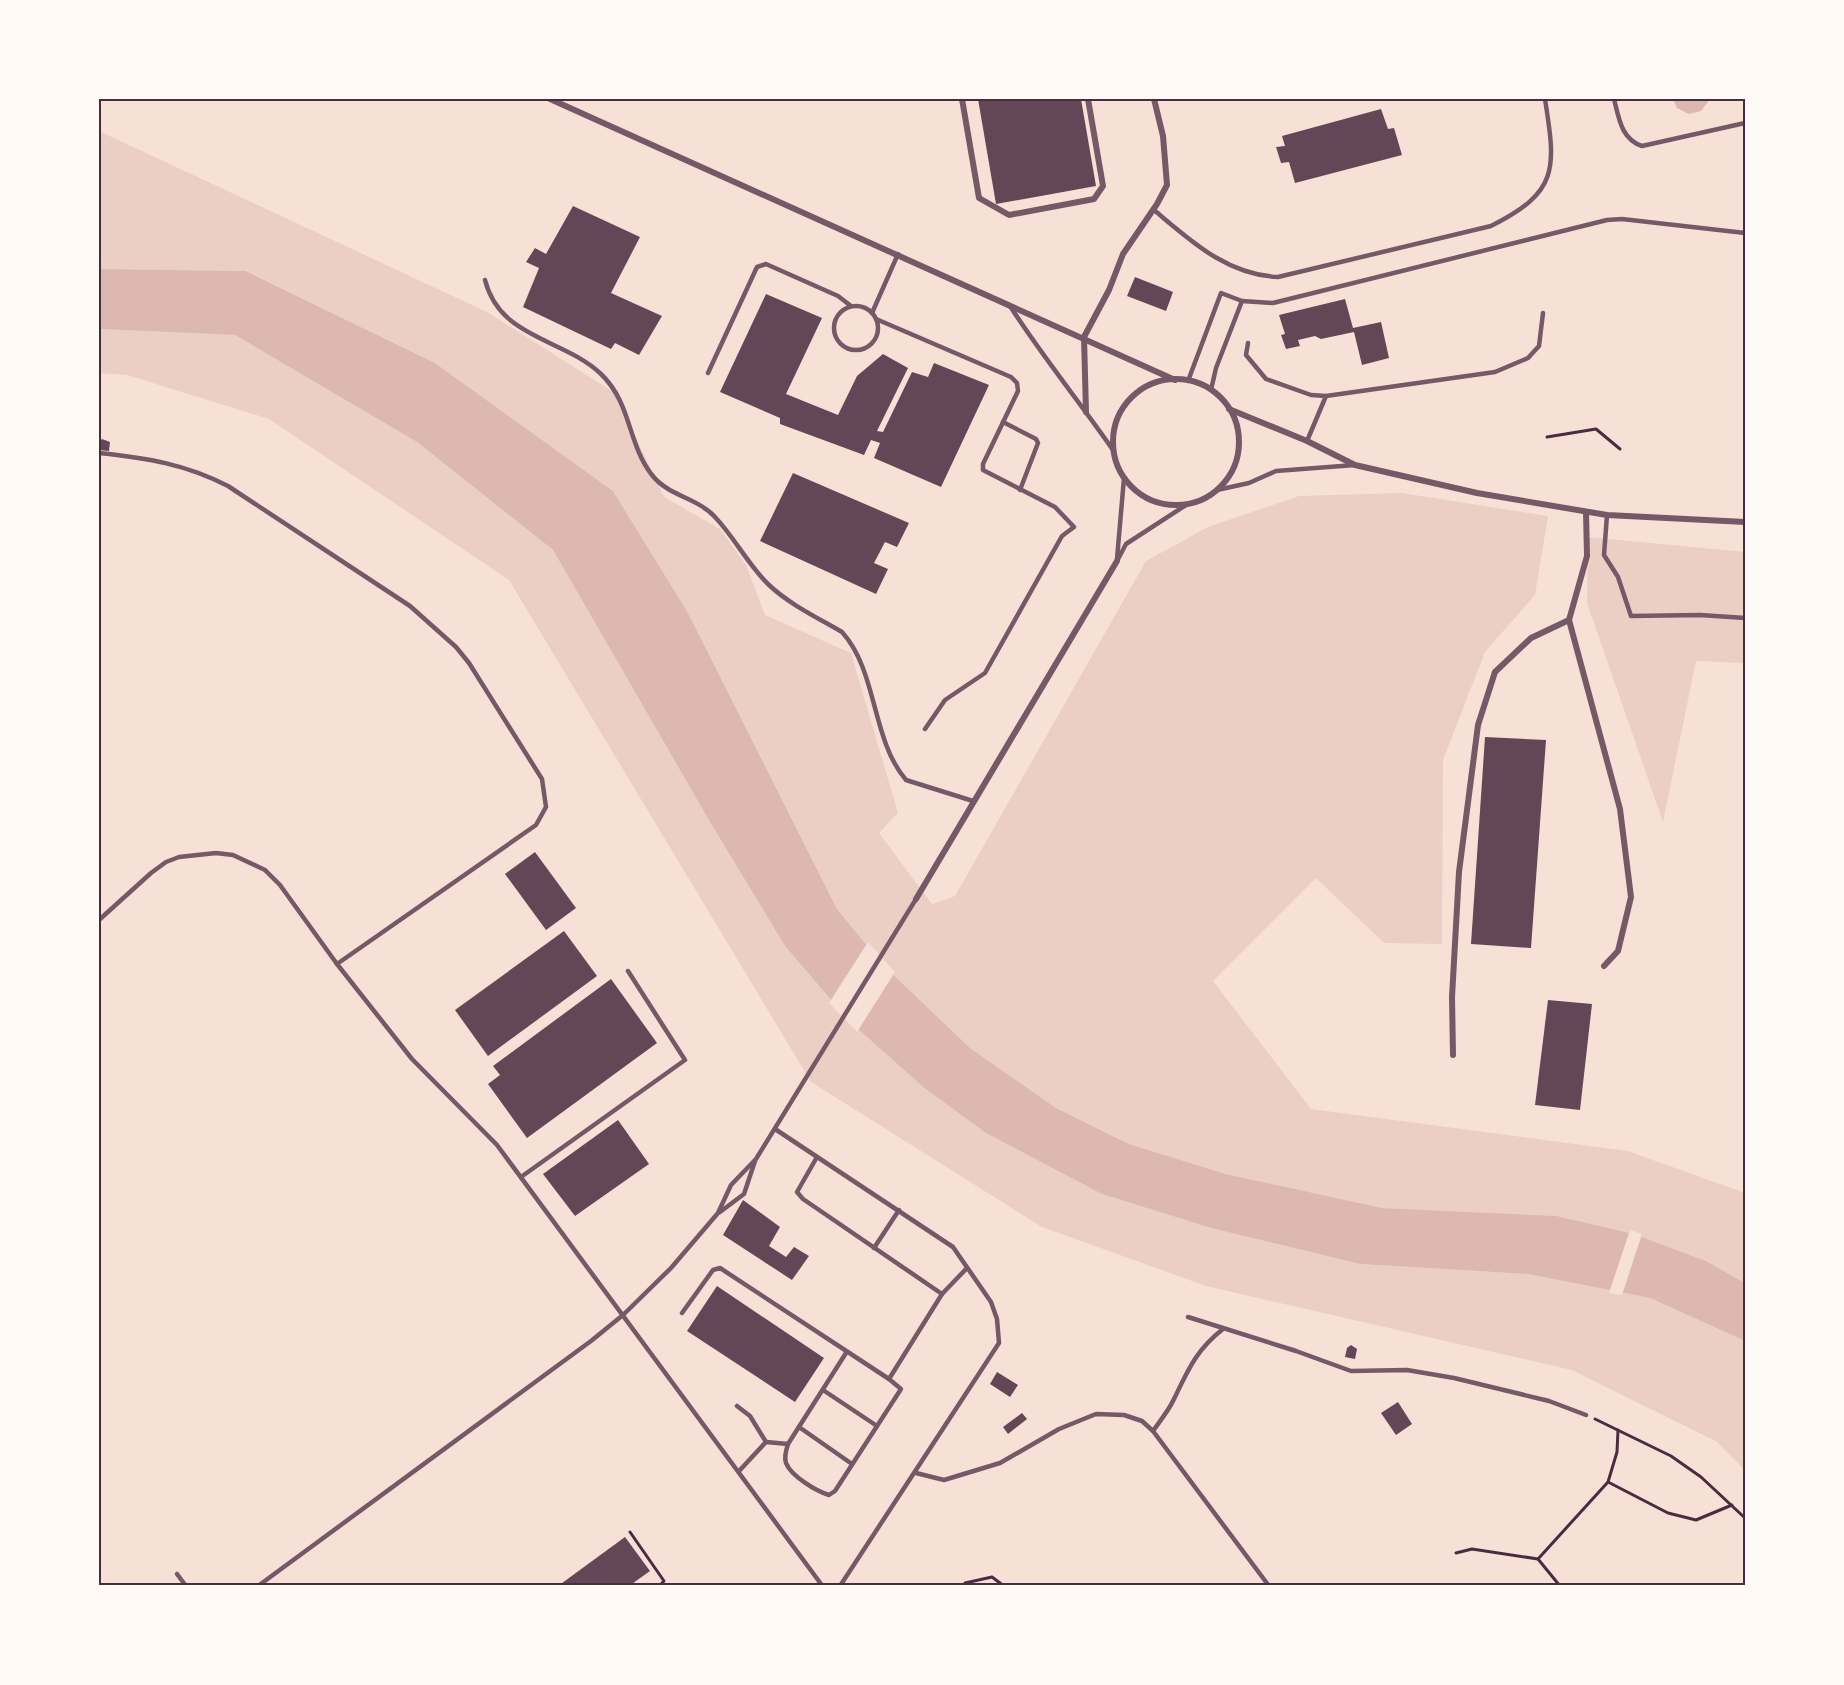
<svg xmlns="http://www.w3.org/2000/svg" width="1844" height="1685" viewBox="0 0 1844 1685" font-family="Inter,sans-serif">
<rect width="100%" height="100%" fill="#f7e1d7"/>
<g fill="#ebcfc5">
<path d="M99 131 487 312 615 393 664 497 720 529 746 565 765 615 851 653 898 813 879 833 932 904 955 896 1146 561 1208 527 1299 496 1402 493 1548 516 1535 595 1485 652 1443 760 1442 944 1384 943 1316 878 1213 981 1311 1109 1628 1151 1745 1193V1283L1706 1261 1634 1234 1557 1216 1382 1208 1226 1174 1129 1144 1056 1108 970 1048 882 964 837 909 688 613 613 491 435 363 247 271 99 269Z"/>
<path d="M99 329 235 335 417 442 553 550 710 822 785 946 849 1021 922 1086 1102 1194 1211 1228 1360 1264 1528 1274 1650 1298 1745 1341V1470L1717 1442 1572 1370 1206 1286 1042 1227 811 1082 509 580 269 419 127 375 99 373Z"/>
<path d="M1588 537 1745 552V663L1696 661 1663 822 1587 603Z"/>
</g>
<g fill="#dcb8b0">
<path d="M1673 99H1710L1701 111 1689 114 1677 108Z"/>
<path d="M99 269 246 271 435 363 613 491 688 613 837 909 882 964 970 1048 1056 1108 1129 1144 1226 1174 1382 1208 1557 1216 1634 1234 1706 1261 1745 1283V1341L1650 1298 1528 1274 1360 1264 1211 1228 1102 1194 986 1133 922 1086 849 1021 785 946 710 822 553 550 417 442 235 335 99 329Z"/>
</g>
<g fill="#f7e1d7">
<path d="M868 942 895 972 857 1032 829 1003Z"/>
<path d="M1630 1230 1642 1234 1622 1295 1609 1293Z"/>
</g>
<g fill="#644757">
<path d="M978 99H1081L1096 186 996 204Z"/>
<path d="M1381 109 1388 129 1394 128 1402 155 1295 183 1289 162 1281 163 1276 147 1285 146 1282 136Z"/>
<path d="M573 206 640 237 611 293 662 316 639 355 615 343 611 349 523 307 539 268 526 262 535 248 546 254Z"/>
<path d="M1135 277 1173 292 1166 311 1127 296Z"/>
<path d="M766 294 822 318 786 394 838 415 857 376 883 354 908 368 877 431 883 432 912 372 928 377 934 363 989 385 941 487 874 458 880 443 871 440 864 455 780 424V418L720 392Z"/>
<path d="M1345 299 1353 328 1381 322 1389 358 1362 365 1354 332 1321 339 1315 336 1298 340 1300 346 1286 349 1281 335 1285 334 1279 315Z"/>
<path d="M102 439 110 442 109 451 99 450V442Z"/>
<path d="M793 473 909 523 897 547 885 542 874 563 888 569 876 594 760 541Z"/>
<path d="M1485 737 1546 740 1531 948 1471 944Z"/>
<path d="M535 852 576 908 546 930 505 874Z"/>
<path d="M564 931 597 976 488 1056 455 1010Z"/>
<path d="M611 979 657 1043 527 1138 488 1084 500 1075 493 1066Z"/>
<path d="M1548 1000 1592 1004 1580 1110 1535 1105Z"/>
<path d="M618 1120 649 1164 575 1216 543 1174Z"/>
<path d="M743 1200 780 1227 769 1246 786 1257 794 1247 809 1256 792 1280 723 1235Z"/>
<path d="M717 1286 824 1358 795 1402 687 1331Z"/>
<path d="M1351 1345 1357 1349 1355 1359 1345 1357 1347 1348Z"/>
<path d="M997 1372 1018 1385 1010 1397 990 1384Z"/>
<path d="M1398 1402 1412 1424 1396 1435 1381 1413Z"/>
<path d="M1022 1413 1027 1419 1008 1434 1003 1427Z"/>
<path d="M625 1537 650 1571 629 1586H558Z"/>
</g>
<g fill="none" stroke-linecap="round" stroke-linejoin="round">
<g stroke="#4a2c40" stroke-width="3">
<path d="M1547 437 1596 429 1620 449"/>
<path d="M1595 1419 1671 1456 1701 1477 1745 1518"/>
<path d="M1608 1482 1668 1513 1696 1520 1732 1505"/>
<path d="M630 1532 664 1581 659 1586"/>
<path d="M1456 1553 1472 1549 1538 1559"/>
<path d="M965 1583 992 1577 1004 1586"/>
<path d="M1560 1586 1538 1559 1608 1482 1617 1452 1618 1430"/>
</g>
<g stroke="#755966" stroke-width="4.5">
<path d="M1614 99C1619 118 1621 139 1642 146L1745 123"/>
<path d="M1154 210C1191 241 1227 275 1278 277L1491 226C1559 192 1556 169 1545 99"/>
<path d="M485 280C500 339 563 338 601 374 632 404 627 443 652 475 668 496 698 498 715 517 735 538 748 565 769 585 789 604 818 618 842 632 878 672 871 739 906 780L973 801"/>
<circle cx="856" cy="328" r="22"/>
<path d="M1010 306C1042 356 1079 401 1113 450"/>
<path d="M872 313 898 254"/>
<path d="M876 319 1011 377 1017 383 1018 391 983 464V470L1055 507 1074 527 1062 536 985 673 945 700 925 729"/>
<path d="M1248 343 1246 355 1266 379 1311 395 1326 396 1495 372 1528 358 1539 346 1543 313"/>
<path d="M708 373 757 267 766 264 838 296 851 306"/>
<path d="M1188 381 1221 293 1242 301 1273 303 1607 220 1622 219 1745 233"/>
<path d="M1211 390 1216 368 1242 301"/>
<path d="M1003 422 1036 439 1038 443 1020 490"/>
<path d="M1307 441 1326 396"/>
<path d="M99 453C147 458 185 464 228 486L410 606 456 647 469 663 542 779 546 807 536 825 337 964"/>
<path d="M1217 490 1249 483 1276 471 1355 465"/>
<path d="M1607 515 1604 555 1618 577 1631 616 1700 615 1745 618"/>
<path d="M1117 559 1124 478"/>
<path d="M1117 561 1126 544 1186 505"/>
<path d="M99 920 151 873 166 862 179 857 216 853 233 855 265 870 280 885 337 964 412 1059 497 1145 821 1584"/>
<path d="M775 1129 953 1247 991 1302 997 1319 999 1343 840 1586"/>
<path d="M817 1157 797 1192 803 1199 942 1294"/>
<path d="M521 1177 685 1060 628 971"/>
<path d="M720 1212 744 1194 755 1161"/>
<path d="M874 1248 899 1210"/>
<path d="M682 1313 713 1270 720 1268 889 1379 942 1294 967 1268"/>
<path d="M1188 1317 1296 1351 1351 1371 1407 1370 1454 1378 1549 1401 1586 1415"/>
<path d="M846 1353 788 1444C786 1450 784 1457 786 1463 791 1476 816 1491 829 1495L835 1491 901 1389 889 1379"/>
<path d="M823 1390 877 1426"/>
<path d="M737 1406 750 1416 766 1442"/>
<path d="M799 1427 852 1464"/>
<path d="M1153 1431C1160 1421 1169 1410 1174 1399 1188 1370 1196 1350 1223 1329"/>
<path d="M740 1470 766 1442 788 1444"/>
<path d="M916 1473 944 1480 1000 1463 1059 1429 1096 1414 1124 1415 1142 1421 1153 1431 1269 1586"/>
<path d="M177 1574 186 1586"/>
<path d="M258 1586 591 1341 623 1315 671 1268 718 1213 731 1185 756 1159 916 899"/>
</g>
<g stroke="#755966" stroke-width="6">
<path d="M550 99 1175 380"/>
<path d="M962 99 979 198 1009 215 1094 199 1103 186 1088 99"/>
<circle cx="1176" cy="442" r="63"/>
<path d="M1229 409 1307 441 1355 465 1477 493 1607 515 1745 522"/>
<path d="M1086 412 1084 337 1109 290 1123 254 1157 204 1167 185 1163 136 1154 99"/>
<path d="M1586 512 1587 556 1569 620 1620 809 1631 897 1618 951 1604 966"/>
<path d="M916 899 1117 561"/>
<path d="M1453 1055 1452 997 1459 872 1478 725 1495 672 1531 638 1569 620"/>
</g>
</g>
<rect width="1844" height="1685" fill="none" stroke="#fffaf5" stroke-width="201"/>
<rect x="100" y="100" width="1644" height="1484" fill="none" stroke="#4a2c40" stroke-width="2"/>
</svg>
